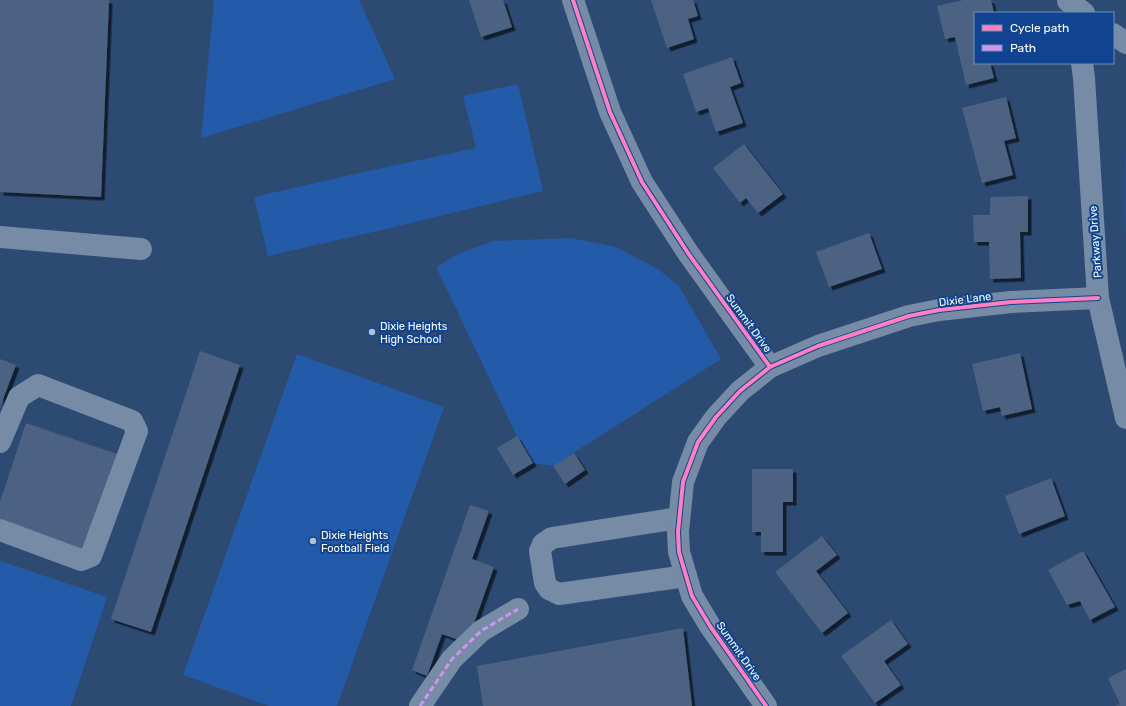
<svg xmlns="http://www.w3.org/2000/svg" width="1126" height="706" viewBox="0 0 1126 706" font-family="Rubik,sans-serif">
<defs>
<filter id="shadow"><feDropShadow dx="3.5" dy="3.5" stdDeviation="0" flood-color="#0009"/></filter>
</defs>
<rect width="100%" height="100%" fill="#2d4a73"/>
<g fill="#235ba8">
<path d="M214 0H359L395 79 201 138Z"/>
<path d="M518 84 543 191 382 230 268 256 254 197 368 171 476 148 463 96Z"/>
<path d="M571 238 616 247 658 269 679 286 721 359 553 466 533 463 517 436 436 267 456 255 493 241Z"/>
<path d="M297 354 444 407 337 706H269L183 675Z"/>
<path d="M0 561 107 597 71 706H0Z"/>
</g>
<path fill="#294f86" d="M1126 138V235L1122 214Z"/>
<g fill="#4b6282" filter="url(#shadow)">
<path d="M0 0H109L101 197 0 192Z"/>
<path d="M469 0H503L512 27 481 37Z"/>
<path d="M651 0H693L698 16 688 19 694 39 667 48Z"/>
<path d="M963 0H991L994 13H975V63H990L994 78 966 85 955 37 945 39 937 6Z"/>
<path d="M732 57 741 83 730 87 743 123 716 132 708 108 696 112 683 74Z"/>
<path d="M1006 97 1016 138 1004 141 1013 175 982 183 962 108Z"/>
<path d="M744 144 783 194 758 213 746 198 740 203 713 168Z"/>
<path d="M1028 196V232H1020L1021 278 990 279 989 242H974L973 215H990V197Z"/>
<path d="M869 233 882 269 829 287 816 252Z"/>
<path d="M200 351 240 365 151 632 111 619Z"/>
<path d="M1020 353 1032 409 1002 416 1000 407 983 411 972 364Z"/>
<path d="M0 359 16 365 0 407Z"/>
<path d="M26 423 117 454 84 555 0 526V502Z"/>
<path d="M517 436 533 463 513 475 497 448Z"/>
<path d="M574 453 585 470 565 484 553 466Z"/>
<path d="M752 469H793V502H783V552H761V532H752Z"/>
<path d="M1051 478 1065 516 1019 534 1005 496Z"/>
<path d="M470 505 489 511 472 559 494 567 467 643 442 634 427 676 412 670Z"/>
<path d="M822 536 837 555 816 571 848 613 822 633 775 572Z"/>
<path d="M1083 551 1115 607 1090 620 1080 601 1067 605 1048 570Z"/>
<path d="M891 620 908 644 884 661 901 685 875 703 841 656Z"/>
<path d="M683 628 692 706H483L477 666Z"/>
<path d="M1126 669V706H1115L1120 704 1108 678Z"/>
</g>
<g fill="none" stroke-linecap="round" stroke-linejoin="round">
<g stroke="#758ba6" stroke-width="22">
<path d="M573 0 610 112 642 182 688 253 770 367"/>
<path d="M1068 1 1084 13"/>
<path d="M1113 34 1126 43"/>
<path d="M1082 63 1084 78 1098 298 1126 418"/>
<path d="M0 237 141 249"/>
<path d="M0 442 19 397 38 385 132 421 137 431 91 556 81 560 0 530"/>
<path d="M679 518 552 538 543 544 540 551 545 583 549 589 559 594 686 576"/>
<path d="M420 706 452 659 481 631 518 609"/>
<path d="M766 706 710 626 692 596 679 552 678 532 683 482 698 442 716 417 740 391 770 367 818 346 909 316 939 310 1011 302 1098 298"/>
</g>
<path stroke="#d193ec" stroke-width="3" stroke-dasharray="6 3" stroke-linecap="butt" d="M420 706 452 659 481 631 518 609"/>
<defs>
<g id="cycleway">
<path d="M573 0 610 112 642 182 688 253 770 367"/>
<path d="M766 706 710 626 692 596 679 552 678 532 683 482 698 442 716 417 740 391 770 367 818 346 909 316 939 310 1011 302 1098 298"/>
</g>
</defs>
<use href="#cycleway" stroke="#104490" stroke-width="6"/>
<use href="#cycleway" stroke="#ff80c0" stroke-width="4"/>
</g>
<g fill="#b6c0ce" stroke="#104490" stroke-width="1.5">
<circle cx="372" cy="332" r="4"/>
<circle cx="313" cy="541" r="4"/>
</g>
<g text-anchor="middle" stroke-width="4" stroke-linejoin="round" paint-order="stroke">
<g font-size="11" fill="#fff" stroke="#104490">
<text transform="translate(1095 242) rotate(-94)" y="4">Parkway Drive</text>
<text transform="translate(965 299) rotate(-7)" y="4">Dixie Lane</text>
<text transform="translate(749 323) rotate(54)" y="4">Summit Drive</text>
<text transform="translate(739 651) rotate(55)" y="4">Summit Drive</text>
</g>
<g font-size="11" fill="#fff" stroke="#104490" text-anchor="start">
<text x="380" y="330">Dixie Heights<tspan x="380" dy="13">High School</tspan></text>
<text x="321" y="539">Dixie Heights<tspan x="321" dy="13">Football Field</tspan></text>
</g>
</g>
<rect x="974" y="12" width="140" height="52" fill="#104490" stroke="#708fbc"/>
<rect x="982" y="25" width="20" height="6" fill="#ff80c0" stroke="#708fbc"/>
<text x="1010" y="32" font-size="12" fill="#ffffff">Cycle path</text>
<rect x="982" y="45" width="20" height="6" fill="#d193ec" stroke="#708fbc"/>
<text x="1010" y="52" font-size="12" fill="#ffffff">Path</text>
</svg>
